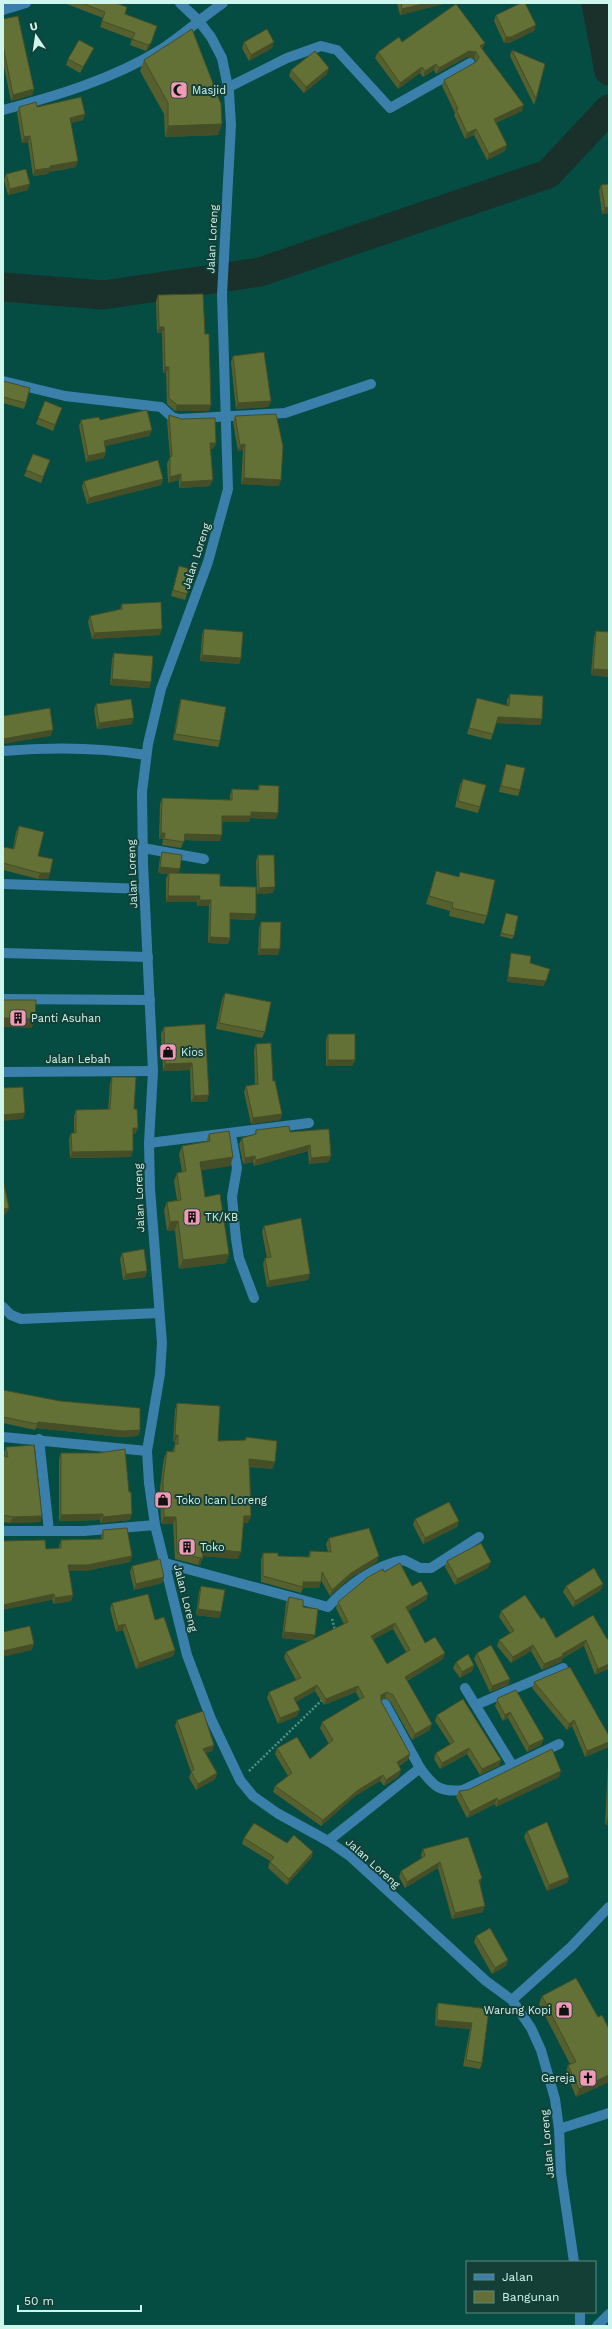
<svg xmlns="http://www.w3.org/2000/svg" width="612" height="2329" viewBox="0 0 612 2329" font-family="'Work Sans',sans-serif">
<rect width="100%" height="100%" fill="#054c42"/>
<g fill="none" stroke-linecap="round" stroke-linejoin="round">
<g stroke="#19302b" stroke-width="29">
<path d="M596 3 609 71"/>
<path d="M3 287 103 295 260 272 548 174 609 109"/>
</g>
<g stroke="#569086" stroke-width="2.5" stroke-dasharray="2 2" stroke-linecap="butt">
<path d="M332 1619 335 1630"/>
<path d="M249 1771 323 1699"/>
</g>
<g stroke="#3b7fab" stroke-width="10">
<path d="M180 3 198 20 211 37 222 58 229 92 231 125 222 295 228 489 208 562 161 689 148 744 142 792 143 863 153 1071 149 1143 150 1188 162 1343 160 1374 147 1451 149 1483 155 1525 187 1655 211 1719 240 1780 253 1796 277 1813 328 1841 351 1857 486 1981 512 2000 531 2028 541 2050 555 2099 559 2129 561 2173 574 2262"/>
<path d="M3 10 26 3"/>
<path d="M229 87 287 58 321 46 337 50 390 108 470 63"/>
<path d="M3 110C56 96 113 79 160 50 182 36 201 18 223 3"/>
<path d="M3 381 65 396 161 407 172 417 179 419 285 413 371 384"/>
<path d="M3 751C52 747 98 747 146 755"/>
<path d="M143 848 204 859"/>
<path d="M3 884 144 889"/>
<path d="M3 953 148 957"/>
<path d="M3 999 150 1000"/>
<path d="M3 1072 153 1071"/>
<path d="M231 1134 237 1168 232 1197 236 1239 239 1258 254 1298"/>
<path d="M149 1143 309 1123"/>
<path d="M3 1307 11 1315 21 1319 159 1313"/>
<path d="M3 1437 147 1451"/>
<path d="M39 1439 49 1531"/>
<path d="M3 1531H84L155 1525"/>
<path d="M165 1563 328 1607C346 1587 377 1564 404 1560L420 1568H431L479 1537"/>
<path d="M465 1688 512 1765"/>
<path d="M476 1705 563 1668"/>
<path d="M420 1768C433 1786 440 1793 463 1790L559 1744"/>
<path d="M328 1841 420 1768 385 1704"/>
<path d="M512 2000 571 1947 609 1907"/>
<path d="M559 2129 609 2113"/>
<path d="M580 2312V2326"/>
<path d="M597 2326 609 2314"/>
</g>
</g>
<g fill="#55602e" fill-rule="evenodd">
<path d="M64 3H115L125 14 157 26 148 49 146 51 130 45 132 39 100 27 103 18Z"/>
<path d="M397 3H447L400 15Z"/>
<path d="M496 15 534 31 509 43H504L494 21Z"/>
<path d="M3 19 34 89 32 95 11 101 3 62Z"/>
<path d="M244 42 272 48 249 61 242 48Z"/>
<path d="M402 42 485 43 482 49 522 111 496 123 505 151 487 160 474 135 465 139 454 115 455 113 442 86 444 80 476 62 474 58 467 57 436 74 434 70 423 77 420 73 398 89 375 58 378 52Z"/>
<path d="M512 50 536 99 534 105 510 56Z"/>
<path d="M91 54 80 73 66 65 68 59Z"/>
<path d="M144 60 222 124 218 135 165 137 164 114 140 71Z"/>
<path d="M291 70 327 74 304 93 289 76Z"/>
<path d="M19 107H37L85 114 83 120 71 123 76 167 49 172 48 174 33 176 28 142 22 143 17 113Z"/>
<path d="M6 174 28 190 8 195 4 180Z"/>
<path d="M609 184V213L602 214 599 191 601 185Z"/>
<path d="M158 295 205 334 209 411H175L167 404 166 373H163L162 333H157L156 301Z"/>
<path d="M233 356 271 401 268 407 236 409 231 362Z"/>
<path d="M3 382 26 403 24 409 3 403Z"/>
<path d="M45 401 62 408 53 431 36 424Z"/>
<path d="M169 415 216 443 213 449H210V486L179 488V480L168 483 167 463 170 457 167 421Z"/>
<path d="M235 416 279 486 241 484 243 450 238 451 233 422Z"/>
<path d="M81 420H100L152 430 149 436 105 446 104 458 86 462 79 426Z"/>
<path d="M33 454 50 460 41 483 24 476Z"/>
<path d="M163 479 161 485 87 504 82 487 84 481Z"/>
<path d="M179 566 187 594 185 600 171 596Z"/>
<path d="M122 604 160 635 92 639 88 622 90 616 120 609Z"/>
<path d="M204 629 241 658 239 664 200 661 202 635Z"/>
<path d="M596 631 609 632V677L591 675 594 637Z"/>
<path d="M114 653 151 682 149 688 110 685 112 659Z"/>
<path d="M510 694 542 719 540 725 496 723 491 740 467 734 477 698 507 706V700Z"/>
<path d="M181 699 220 741 218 747 173 740 179 705Z"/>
<path d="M96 704 132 724 97 729 94 710Z"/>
<path d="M506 764 520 790 518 796 499 792 504 770Z"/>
<path d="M463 779 480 807 478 813 455 807 460 785Z"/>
<path d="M259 785 276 819 250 818 249 822H222L220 841 184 840 181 848 162 845 163 839H159L160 804 162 798 230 800V795L232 789 258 790Z"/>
<path d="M19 826 50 873 48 879H38L3 870V847L13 849 16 832Z"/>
<path d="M162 852 178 873 220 886 254 920 230 919V938L228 944 208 943 209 906H197V902H166V879L168 874 158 873 160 858Z"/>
<path d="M258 855 273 893 257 894 256 861Z"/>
<path d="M436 871 459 877 460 872 487 916 484 924 449 916 450 911 426 904Z"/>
<path d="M506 913 514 936 512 939 500 936Z"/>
<path d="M261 922 278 955H258L259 928Z"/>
<path d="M511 953 530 963 544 986 507 982 510 958Z"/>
<path d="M225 993 265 1032 262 1038 216 1029 222 999Z"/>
<path d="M205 1024 207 1102H191L190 1070 163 1071 161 1034 164 1027Z"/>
<path d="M328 1034 355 1060 352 1066H326V1040Z"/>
<path d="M256 1044 273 1081 282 1114 280 1120 251 1124 244 1092 246 1086 255 1085 254 1050Z"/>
<path d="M112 1077 134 1109 138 1128 135 1134H133L131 1157 70 1158 69 1139 71 1133H74V1116L76 1110H108L110 1083Z"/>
<path d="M329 1129V1162L309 1164 308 1151 254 1166 253 1162 243 1164 239 1144 242 1138 254 1135 256 1130 290 1132Z"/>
<path d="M209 1134 233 1157 230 1166 201 1170 205 1197 229 1254 226 1263 179 1269 175 1230 167 1231 164 1210 167 1202 177 1200 174 1181 177 1173 182 1172 179 1154 182 1146 206 1142Z"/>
<path d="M264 1226 308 1280 267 1287 263 1264 265 1258H267L262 1232Z"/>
<path d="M122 1253 147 1271 145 1277 123 1280 120 1259Z"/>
<path d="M3 1390 140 1430 138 1436 121 1437 36 1428 35 1430 3 1423Z"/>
<path d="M177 1403 218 1441 245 1440 246 1437 275 1462 272 1469 250 1467 251 1516 248 1523H244L238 1559 203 1556V1558L200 1565H198L175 1559 173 1524H161L160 1488 164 1458 167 1451 172 1452 175 1444V1442H173L175 1410Z"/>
<path d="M6 1447 42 1516 40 1522 10 1523 3 1522V1456H5L4 1453Z"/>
<path d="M61 1453 130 1520 100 1523V1520L59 1521V1459Z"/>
<path d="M415 1519 459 1521 457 1527 423 1544 413 1525Z"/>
<path d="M103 1530 132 1556 130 1562 85 1571H69L73 1595 71 1601 53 1604 46 1549 59 1548V1546L61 1540 101 1539V1536Z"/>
<path d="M329 1538 377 1562 349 1579 330 1596 321 1580 319 1588H303L301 1593 261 1582V1559L263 1553 278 1556 308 1557 310 1551 328 1552 326 1544Z"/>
<path d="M447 1561 488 1568 455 1585 445 1567Z"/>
<path d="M132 1566 164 1577 162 1583 134 1590 130 1572Z"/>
<path d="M384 1572 428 1594 426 1600 408 1611 425 1643 443 1659 407 1681 430 1730 412 1740 390 1701 385 1698 381 1700V1701L410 1754 408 1760 399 1766V1776L384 1786 380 1781 355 1796 321 1826 273 1792 275 1786 288 1776 275 1754 277 1748 310 1759 329 1744 320 1728 322 1722 360 1700 356 1692 324 1705 315 1691 296 1702 297 1716 278 1724 267 1698 269 1692 296 1680 284 1658 286 1652 309 1641 282 1638 286 1603 289 1597 303 1607 313 1639 344 1624 336 1608 338 1602ZM393 1629 406 1652 387 1664 373 1639Z"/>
<path d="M201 1586 221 1612 219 1618 196 1615 199 1592Z"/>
<path d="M566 1586 601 1590 573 1607 563 1592Z"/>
<path d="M112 1603 155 1620 175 1650 173 1656 136 1669 123 1630 116 1632 110 1609Z"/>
<path d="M501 1611 541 1619 556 1638 607 1639H609L595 1675 584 1646 563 1658 561 1662 542 1670 531 1651 511 1663 497 1646 499 1640 510 1633 499 1617Z"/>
<path d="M477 1653 510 1679 508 1685 490 1692 474 1659Z"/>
<path d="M456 1662 474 1665 472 1671 460 1678 453 1668Z"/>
<path d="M534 1682 609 1742V1747L585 1757 572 1726 567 1730 532 1688Z"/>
<path d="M498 1698 541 1745 527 1752 508 1718 503 1721 495 1706Z"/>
<path d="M437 1715 501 1760 499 1766 480 1775 467 1754 440 1769 434 1759 436 1753 450 1744 435 1721Z"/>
<path d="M177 1720 214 1745 212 1751 206 1753 217 1773 215 1779 196 1790 189 1778 191 1772 175 1726Z"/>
<path d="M609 1764V1825H605L608 1766Z"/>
<path d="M559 1777 496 1807 495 1804 467 1818 456 1797 459 1791Z"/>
<path d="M527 1831 569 1877 567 1883 547 1891 524 1837Z"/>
<path d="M244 1838 287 1843 313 1852 311 1858 287 1885 268 1868 270 1861 242 1844Z"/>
<path d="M423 1849 480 1884 483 1912 452 1919 438 1868 405 1888 399 1877 401 1871 422 1858 421 1855Z"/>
<path d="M476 1936 508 1960 506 1966 492 1974 474 1942Z"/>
<path d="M542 1996 598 2017 609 2029V2082L576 2097 566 2073 568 2065 570 2064 539 2004Z"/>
<path d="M438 2003 489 2009 482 2063 480 2069 463 2066 470 2029 435 2026 436 2009Z"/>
</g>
<g fill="#454e26">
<path d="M426 3H447L400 15 402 9Z"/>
<path d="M536 25 534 31 509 43H504L506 37Z"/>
<path d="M274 42 272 48 249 61 251 55Z"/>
<path d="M151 43 148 49 146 51 148 45Z"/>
<path d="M485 43 482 49 480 46Z"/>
<path d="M469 51 476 52 474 58 467 57 436 74 439 68Z"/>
<path d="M436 64 434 70 423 77 425 71Z"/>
<path d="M422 67 420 73 398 89 400 83Z"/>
<path d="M329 68 327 74 304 93 306 87Z"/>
<path d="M34 89 32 95 11 101 13 95Z"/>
<path d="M524 105 522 111 492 125 494 119Z"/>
<path d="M85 114 83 120 68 124 70 118Z"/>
<path d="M222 124 218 135 165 137 168 126Z"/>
<path d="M476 129 474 135 465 139 467 133Z"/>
<path d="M30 136 28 142 22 143 24 137Z"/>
<path d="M507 145 505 151 487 160 489 154Z"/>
<path d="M78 161 76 167 49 172 48 174 33 176 35 170 50 166Z"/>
<path d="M30 184 28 190 8 195 10 189Z"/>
<path d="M609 207V213L602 214 605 208Z"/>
<path d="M159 327H164L162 333H157Z"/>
<path d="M165 367H169L166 373H163Z"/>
<path d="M271 401 268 407 236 409 238 403Z"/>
<path d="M177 405H211L209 411H175Z"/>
<path d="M152 430 149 436 102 447 104 441Z"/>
<path d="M210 443H216L213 449H208Z"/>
<path d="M245 444 243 450 238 451 240 445Z"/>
<path d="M106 452 104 458 86 462 88 456Z"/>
<path d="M181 474 179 480 168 483 170 477Z"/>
<path d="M244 478 281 480 279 486 241 484Z"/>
<path d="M163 479 161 485 87 504 89 498Z"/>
<path d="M213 480 210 486 179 488 181 482Z"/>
<path d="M162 629 160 635 92 639 94 633Z"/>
<path d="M202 655 241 658 239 664 200 661Z"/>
<path d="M593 669 609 670V677L591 675Z"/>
<path d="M112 679 151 682 149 688 110 685Z"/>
<path d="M498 717 542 719 540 725 496 723Z"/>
<path d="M134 718 132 724 97 729 99 723Z"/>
<path d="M53 730 51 736 3 744V739Z"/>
<path d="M251 812 278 813 276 819 250 818 249 822H220L222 816Z"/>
<path d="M161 833H165L163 839H159Z"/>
<path d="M185 834 222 835 220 841 183 840Z"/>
<path d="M160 867 180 869 178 875 158 873Z"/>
<path d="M40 873H50L48 879H38Z"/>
<path d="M275 887 273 893 257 894 259 888Z"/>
<path d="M168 896H200L197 902H166Z"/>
<path d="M199 900H211L209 906H197Z"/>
<path d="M230 913 256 914 254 920 228 919Z"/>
<path d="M210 937 230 938 228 944 208 943Z"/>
<path d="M260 949H280L278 955H258Z"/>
<path d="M508 977 546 981 544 986 507 982Z"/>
<path d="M3 1018 35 1019 32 1028 3 1027Z"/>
<path d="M328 1060H355L352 1066H326Z"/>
<path d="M192 1063 190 1070 163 1071 165 1064Z"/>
<path d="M209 1095 207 1102H191L194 1096Z"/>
<path d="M25 1113 23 1119 3 1121V1115Z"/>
<path d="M282 1114 280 1120 251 1124 253 1118Z"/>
<path d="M133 1128H138L135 1134H131Z"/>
<path d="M310 1145 308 1151 254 1166 256 1160Z"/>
<path d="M133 1151 131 1157 70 1158 72 1152Z"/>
<path d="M255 1156 253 1162 243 1164 245 1158Z"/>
<path d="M331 1156 329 1162 309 1164 311 1158Z"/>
<path d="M233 1157 230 1166 197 1171 200 1162Z"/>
<path d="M9 1208 6 1214 3 1215V1209Z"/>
<path d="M178 1221 175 1230 167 1231 170 1222Z"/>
<path d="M229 1254 226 1263 179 1269 183 1260Z"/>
<path d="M147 1271 145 1277 123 1280 126 1274Z"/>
<path d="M310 1274 308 1280 267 1287 269 1281Z"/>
<path d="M38 1422 140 1430 138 1436 121 1437 36 1428Z"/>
<path d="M175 1435H178L175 1442H173Z"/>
<path d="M249 1459 275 1462 272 1469 247 1466Z"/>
<path d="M103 1514 100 1520 59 1521 61 1515Z"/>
<path d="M132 1514 130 1520 100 1523 103 1517Z"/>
<path d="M42 1516 40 1522 10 1523 13 1517Z"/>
<path d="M244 1516H251L248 1523H242Z"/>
<path d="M164 1517H176L173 1524H161Z"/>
<path d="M459 1521 457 1527 423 1544 425 1538Z"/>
<path d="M202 1548 241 1552 238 1559 200 1556Z"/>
<path d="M132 1556 130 1562 85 1571H65L68 1565Z"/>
<path d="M379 1556 377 1562 349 1579 330 1596 332 1590 351 1573Z"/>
<path d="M200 1558H203L200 1565H198Z"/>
<path d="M491 1562 488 1568 455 1585 457 1579Z"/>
<path d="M164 1577 162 1583 134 1590 136 1584Z"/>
<path d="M303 1582H321L319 1588H303Z"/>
<path d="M603 1584 601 1590 573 1607 575 1601Z"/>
<path d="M54 1594 52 1600 3 1610V1605Z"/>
<path d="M428 1594 426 1600 404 1613 406 1607Z"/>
<path d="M73 1595 71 1601 53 1604 55 1598Z"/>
<path d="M198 1609 221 1612 219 1618 196 1615Z"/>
<path d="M395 1623 393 1629 369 1642 371 1636Z"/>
<path d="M125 1624 123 1630 116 1632 118 1626Z"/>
<path d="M284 1632 315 1635 312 1641 282 1638Z"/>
<path d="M586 1640 584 1646 563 1658 561 1662 542 1670 544 1664Z"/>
<path d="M34 1644 32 1650 3 1657V1651Z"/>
<path d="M533 1645 531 1651 511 1663 513 1657Z"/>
<path d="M175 1650 173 1656 136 1669 139 1663Z"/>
<path d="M445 1653 443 1659 403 1683 405 1677Z"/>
<path d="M609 1664V1669L595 1675 598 1669Z"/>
<path d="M474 1665 472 1671 460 1678 462 1672Z"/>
<path d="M510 1679 508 1685 490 1692 492 1686Z"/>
<path d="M317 1685 315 1691 292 1704 294 1698Z"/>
<path d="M358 1686 356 1692 324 1705 326 1699Z"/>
<path d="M387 1692 385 1698 379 1701 381 1695Z"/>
<path d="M300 1710 297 1716 278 1724 280 1718Z"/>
<path d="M510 1712 508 1718 503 1721 505 1715Z"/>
<path d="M574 1720 572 1726 567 1730 569 1724Z"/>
<path d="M432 1724 430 1730 412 1740 415 1734Z"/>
<path d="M544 1739 541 1745 527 1752 529 1746Z"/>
<path d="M609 1742V1747L585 1757 587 1751Z"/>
<path d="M214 1745 212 1751 201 1755 203 1749Z"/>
<path d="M469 1748 467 1754 440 1769 442 1763Z"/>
<path d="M410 1754 408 1760 394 1768 397 1762Z"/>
<path d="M501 1760 499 1766 480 1775 482 1769Z"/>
<path d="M401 1770 399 1776 384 1786 386 1780Z"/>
<path d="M561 1771 559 1777 496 1807 498 1801Z"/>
<path d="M217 1773 215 1779 196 1790 198 1784Z"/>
<path d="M383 1775 380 1781 355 1796 321 1826 323 1820 358 1790Z"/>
<path d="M497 1798 495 1804 467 1818 470 1812Z"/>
<path d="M609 1815V1825H605Z"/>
<path d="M313 1852 311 1858 287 1885 289 1879Z"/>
<path d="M440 1862 438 1868 405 1888 407 1882Z"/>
<path d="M569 1877 567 1883 547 1891 549 1885Z"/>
<path d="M482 1878 480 1884 479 1880Z"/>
<path d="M485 1906 483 1912 452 1919 455 1913Z"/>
<path d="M508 1960 506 1966 492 1974 495 1968Z"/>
<path d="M437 2020 472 2023 470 2029 435 2026Z"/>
<path d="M609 2075V2082L576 2097 579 2089Z"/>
</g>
<g fill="#637036" stroke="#454e26" fill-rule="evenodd">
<path d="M82 3H115L127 7 125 14 157 26 151 43 148 45 132 39 135 33 102 21 105 12Z"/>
<path d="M401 3H426L402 9Z"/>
<path d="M521 3H525L536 25 511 37H506L496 15Z"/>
<path d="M456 4 485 43 480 46 524 105 494 119 507 145 489 154 476 129 467 133 456 109H458L444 80 476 62 479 57 476 52 469 51 439 68 436 64 425 71 422 67 400 83 378 52 399 37 402 42Z"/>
<path d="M18 16 34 89 13 95 3 46V19Z"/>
<path d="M192 29 221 104 222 124 168 126V103L144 60Z"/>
<path d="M267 29 274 42 251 55 244 42Z"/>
<path d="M79 40 94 48 83 67 68 59Z"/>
<path d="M512 50 545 64 536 99Z"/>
<path d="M315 51 329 68 306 87 291 70Z"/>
<path d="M81 97 85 114 70 118 78 161 50 166V168L35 170 30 136 24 137 19 107 36 102 37 107Z"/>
<path d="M26 169 30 184 10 189 6 174Z"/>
<path d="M609 184V207L605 208 601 185Z"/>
<path d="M203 294 205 334H209L211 405H177L169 398V367H165L164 327H159L158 295Z"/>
<path d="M264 352 271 401 238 403 233 356Z"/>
<path d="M3 381 30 388 26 403 3 397Z"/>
<path d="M45 401 62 408 55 425 38 418Z"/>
<path d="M147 410 152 430 104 441 106 452 88 456 81 420 99 417 100 420Z"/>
<path d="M276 414 283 446 281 480 244 478 245 444 240 445 235 416Z"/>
<path d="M169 415 181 419 215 418 216 443H210L213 480 181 482V474L170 477V457L172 456Z"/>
<path d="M33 454 50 460 43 477 26 470Z"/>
<path d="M158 460 163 479 89 498 84 481Z"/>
<path d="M179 566 194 570 187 594 173 590Z"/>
<path d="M161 602 162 629 94 633 90 616 122 609V604Z"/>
<path d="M204 629 243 632 241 658 202 655Z"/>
<path d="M596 631 609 632V670L593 669Z"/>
<path d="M114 653 153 656 151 682 112 679Z"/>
<path d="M510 694 543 696 542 719 498 717 493 734 469 728 477 698 509 706Z"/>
<path d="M131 699 134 718 99 723 96 704Z"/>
<path d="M181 699 226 707 220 741 175 734Z"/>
<path d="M50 708 53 730 3 739V716Z"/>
<path d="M506 764 525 768 520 790 501 786Z"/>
<path d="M463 779 486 785 480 807 458 801Z"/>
<path d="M259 785 279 786 278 813 251 812V816H222V835L185 834 184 842 164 839 165 833H161L162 798 232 800V789L259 790Z"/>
<path d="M19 826 44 832 38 856 53 859 50 873H40L3 863V847L14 849Z"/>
<path d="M162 852 182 855 180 869 160 867Z"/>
<path d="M258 855H274L275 887 259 888Z"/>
<path d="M436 871 459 877 460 872 495 880 487 916 452 908 453 903 429 896Z"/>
<path d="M169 873 220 874V886L256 887V914L230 913V938L210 937 211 900H199L200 896H168Z"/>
<path d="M506 913 518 916 514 936 501 933Z"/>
<path d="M261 922H281L280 949H260Z"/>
<path d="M511 953 531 956 530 963 550 969 546 981 508 977Z"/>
<path d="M225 993 271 1002 265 1032 219 1023Z"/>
<path d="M3 1000H36L35 1019 3 1018Z"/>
<path d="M205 1024 209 1095 194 1096 192 1063 165 1064 164 1027Z"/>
<rect x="328" y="1034" width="27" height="26"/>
<path d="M271 1043 273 1081H275L282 1114 253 1118 246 1086 258 1084 256 1044Z"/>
<path d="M112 1077H136L134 1109H137L138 1128H133V1151L72 1152 71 1133H76V1110L110 1109Z"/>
<path d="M23 1087 25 1113 3 1115V1088Z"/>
<path d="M289 1126 290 1132 329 1129 331 1156 311 1158 310 1145 256 1160 255 1156 245 1158 242 1138 256 1134V1130Z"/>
<path d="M229 1131 233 1157 200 1162 205 1197 220 1194 229 1254 183 1260 178 1221 170 1222 167 1202 181 1200 177 1173 186 1171 182 1146 210 1141 209 1134Z"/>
<path d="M3 1180 9 1208 3 1209Z"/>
<path d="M301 1218 310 1274 269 1281 265 1258 271 1257 264 1226Z"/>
<path d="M144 1249 147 1271 126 1274 122 1253Z"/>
<path d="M3 1390 60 1401 140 1408V1430L123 1431 38 1422 37 1424 3 1417Z"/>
<path d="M177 1403 220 1406 218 1441 246 1440V1437L277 1441 275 1462 249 1459 251 1516H244L241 1552 202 1548 203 1558H200L177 1552 176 1517H164L163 1481 167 1451 174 1452 175 1444H178V1435H175Z"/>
<path d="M34 1445 42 1516 13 1517 3 1515V1456L8 1457 6 1447Z"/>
<path d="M125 1449 129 1492H131L132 1514 103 1517V1514L61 1515V1453H99Z"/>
<path d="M449 1502 459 1521 425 1538 415 1519Z"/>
<path d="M127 1528 132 1556 87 1565H68L73 1595 55 1598 54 1594 3 1605V1541L45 1540 46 1549 61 1548V1540L103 1539V1530Z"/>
<path d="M369 1528 379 1556 351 1573 332 1590 322 1572 321 1582H303V1587L263 1576V1553H278V1556L310 1557V1551L331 1552 329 1538Z"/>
<path d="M481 1543 491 1562 457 1579 447 1561Z"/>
<path d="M160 1559 164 1577 136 1584 132 1566Z"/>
<path d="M400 1563 412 1586 421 1581 428 1594 406 1607 425 1643 435 1637 445 1653 405 1677 432 1724 415 1734 393 1695 387 1692 381 1695V1701L410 1754 397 1762 401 1770 386 1780 383 1775 358 1790 323 1820 275 1786 292 1773 277 1748 297 1737 310 1759 333 1740 322 1722 364 1697 358 1686 326 1699 317 1685 294 1698 300 1710 280 1718 269 1692 301 1678 286 1652 348 1622 338 1602 368 1577 383 1569 384 1572ZM395 1623 410 1650 387 1664 371 1636Z"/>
<path d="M594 1568 603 1584 575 1601 566 1586Z"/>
<path d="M201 1586 225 1590 221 1612 198 1609Z"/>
<path d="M148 1594 155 1620 164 1617 175 1650 139 1663 125 1624 118 1626 112 1603Z"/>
<path d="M525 1595 541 1619 544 1617 556 1638 593 1615 607 1639H609V1664L598 1669 586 1640 562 1654 563 1656 544 1664 533 1645 513 1657 499 1640 514 1631 501 1611Z"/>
<path d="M289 1597 303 1600V1607L318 1609 315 1635 284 1632Z"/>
<path d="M30 1626 34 1644 3 1651V1632Z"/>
<path d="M491 1645 510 1679 492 1686 477 1653Z"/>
<path d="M468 1654 474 1665 462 1672 456 1662Z"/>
<path d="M570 1667 609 1736V1742L587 1751 574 1720 569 1724 534 1682Z"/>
<path d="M516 1690 544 1739 529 1746 510 1712 505 1715 497 1700 498 1698Z"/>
<path d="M463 1699 501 1760 482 1769 469 1748 442 1763 436 1753 454 1742 437 1715Z"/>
<path d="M203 1711 214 1745 203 1749 217 1773 198 1784 191 1772 194 1770 177 1720Z"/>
<path d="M552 1749 561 1771 498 1801 497 1798 470 1812 459 1791 468 1790Z"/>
<path d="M547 1822 569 1877 549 1885 527 1831Z"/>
<path d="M254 1823 287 1843 294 1835 313 1852 289 1879 270 1862 274 1857 244 1838Z"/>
<path d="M468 1837 482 1878 479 1880 485 1906 455 1913 440 1862 407 1882 401 1871 425 1856 423 1849Z"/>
<path d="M490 1928 508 1960 495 1968 476 1936Z"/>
<path d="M576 1978 598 2017 602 2015 609 2029V2075L579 2089 568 2065 576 2062 542 1996Z"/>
<path d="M438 2003 489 2009 482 2063 466 2060 472 2023 437 2020Z"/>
</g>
<defs>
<symbol id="mosque-square" viewBox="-11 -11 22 22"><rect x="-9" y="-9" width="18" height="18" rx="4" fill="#f09ab5" stroke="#143f37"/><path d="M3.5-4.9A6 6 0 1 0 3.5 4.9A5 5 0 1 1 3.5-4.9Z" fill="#111"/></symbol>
<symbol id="building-square" viewBox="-11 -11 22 22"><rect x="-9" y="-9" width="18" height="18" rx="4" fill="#f09ab5" stroke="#143f37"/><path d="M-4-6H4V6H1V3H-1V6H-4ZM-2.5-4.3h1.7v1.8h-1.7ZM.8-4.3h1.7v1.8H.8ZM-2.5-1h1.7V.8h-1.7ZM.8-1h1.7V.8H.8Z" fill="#111"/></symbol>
<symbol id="shop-square" viewBox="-11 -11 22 22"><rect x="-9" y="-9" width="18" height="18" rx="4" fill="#f09ab5" stroke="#143f37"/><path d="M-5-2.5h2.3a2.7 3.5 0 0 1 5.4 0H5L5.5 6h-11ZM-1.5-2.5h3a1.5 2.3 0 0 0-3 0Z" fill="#111"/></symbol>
<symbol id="church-square" viewBox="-11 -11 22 22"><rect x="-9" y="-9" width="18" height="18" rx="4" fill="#f09ab5" stroke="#143f37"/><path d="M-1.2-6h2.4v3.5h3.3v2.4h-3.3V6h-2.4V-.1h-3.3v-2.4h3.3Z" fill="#111"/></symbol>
</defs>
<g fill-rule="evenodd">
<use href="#mosque-square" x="169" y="80" width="20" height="20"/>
<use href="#building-square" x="8" y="1008" width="20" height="20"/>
<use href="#shop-square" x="158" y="1042" width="20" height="20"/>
<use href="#building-square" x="182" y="1207" width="20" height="20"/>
<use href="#shop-square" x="153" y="1490" width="20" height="20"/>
<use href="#building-square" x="177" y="1537" width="20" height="20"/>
<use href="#shop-square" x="554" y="2000" width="20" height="20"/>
<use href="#church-square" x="578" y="2068" width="20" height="20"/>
</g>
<g text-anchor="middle" stroke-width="4" stroke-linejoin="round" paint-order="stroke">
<g font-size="11" fill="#cff6ed" stroke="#143f37" text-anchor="start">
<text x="192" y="94">Masjid</text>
<text x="31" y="1022">Panti Asuhan</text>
<text x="181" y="1056">Kios</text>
<text x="205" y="1221">TK/KB</text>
<text x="176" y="1504">Toko Ican Loreng</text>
<text x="200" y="1551">Toko</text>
<text x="551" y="2014" text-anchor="end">Warung Kopi</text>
<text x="575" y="2082" text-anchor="end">Gereja</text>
</g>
<g font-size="11" fill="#cff6ed" stroke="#143f37">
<text transform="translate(212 239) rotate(-87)" y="4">Jalan Loreng</text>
<text transform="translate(196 556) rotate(-72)" y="4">Jalan Loreng</text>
<text transform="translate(132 874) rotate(-92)" y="4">Jalan Loreng</text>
<text x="78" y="1063">Jalan Lebah</text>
<text transform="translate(139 1198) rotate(-92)" y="4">Jalan Loreng</text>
<text transform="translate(186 1598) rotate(76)" y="4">Jalan Loreng</text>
<text transform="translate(373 1863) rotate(42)" y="4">Jalan Loreng</text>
<text transform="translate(547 2144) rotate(-95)" y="4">Jalan Loreng</text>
</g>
</g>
<rect width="612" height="2329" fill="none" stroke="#cff6ed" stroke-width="8"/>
<rect x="466" y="2261" width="130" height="52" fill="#143f37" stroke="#5f8880"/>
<rect x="474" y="2274" width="20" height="6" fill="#3b7fab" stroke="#5f8880"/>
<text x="502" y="2281" font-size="12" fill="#cff6ed">Jalan</text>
<rect x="474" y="2291" width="20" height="12" fill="#637036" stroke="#5f8880"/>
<text x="502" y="2301" font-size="12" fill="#cff6ed">Bangunan</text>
<g transform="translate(36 36) rotate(347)" stroke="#143f37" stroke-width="3" paint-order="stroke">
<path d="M0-3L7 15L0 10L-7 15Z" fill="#cff6ed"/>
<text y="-6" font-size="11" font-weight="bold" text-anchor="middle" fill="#cff6ed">U</text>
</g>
<path d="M18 2305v6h123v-6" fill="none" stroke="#cff6ed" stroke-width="2"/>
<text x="24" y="2305" font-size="12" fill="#cff6ed" stroke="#143f37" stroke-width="3" paint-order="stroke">50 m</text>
</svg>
